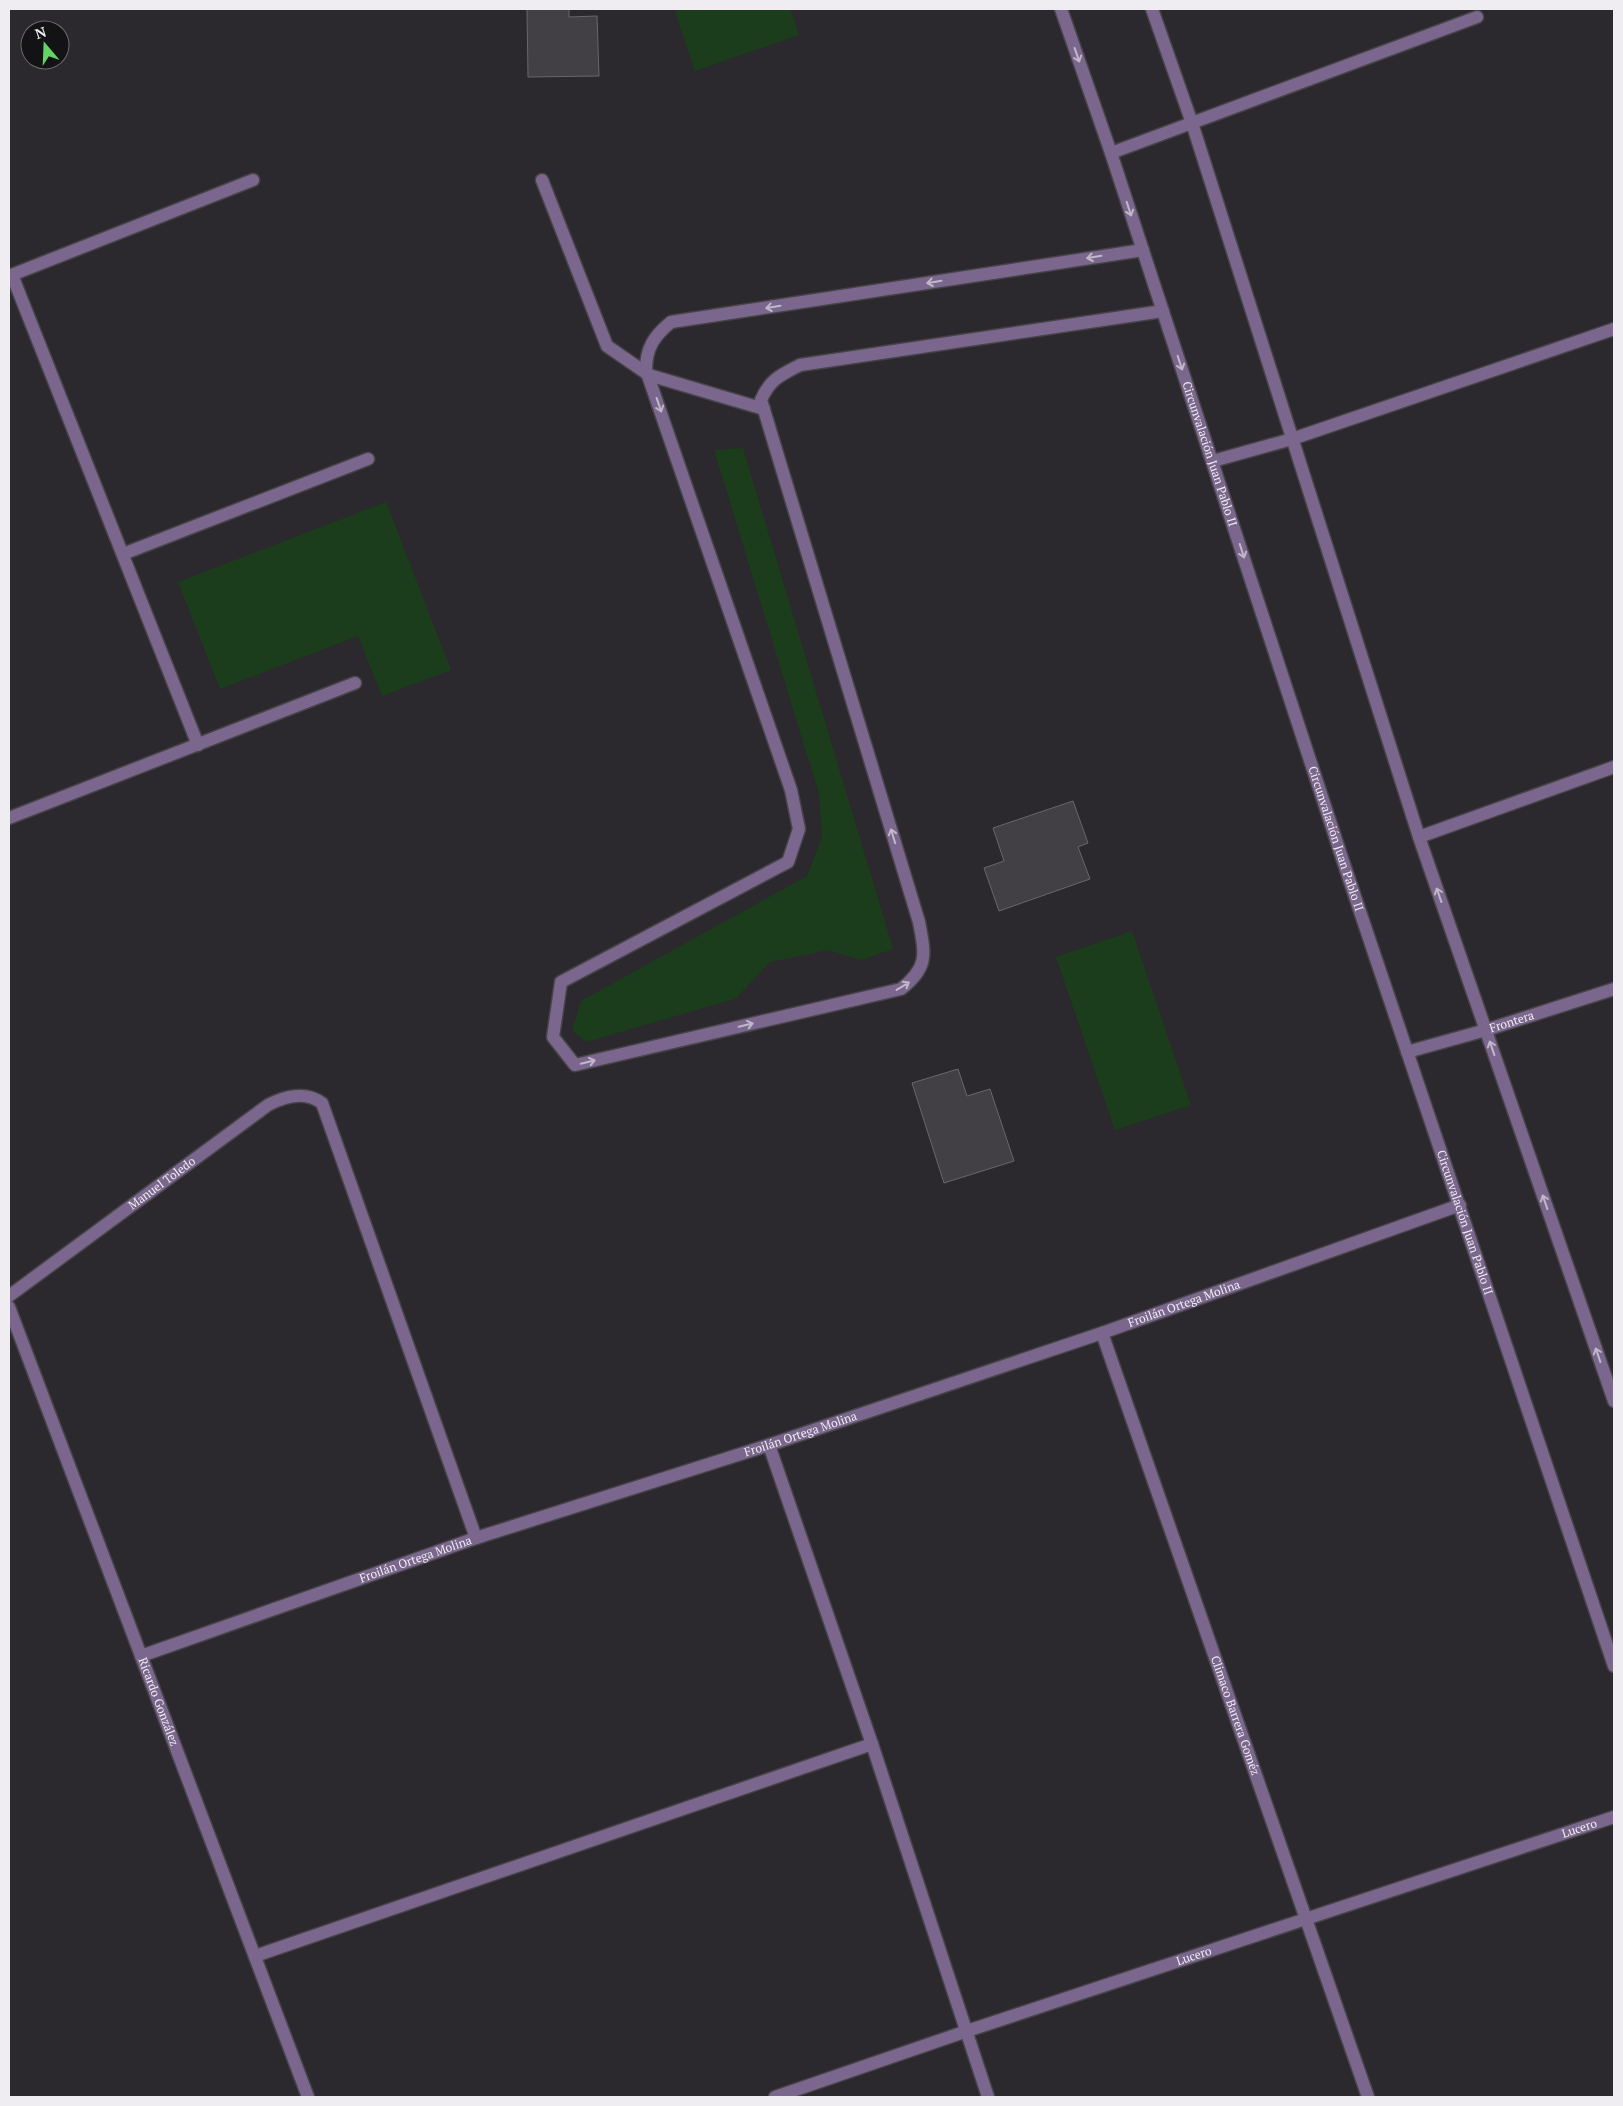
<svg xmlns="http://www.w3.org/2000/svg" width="1623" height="2106" viewBox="0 0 1623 2106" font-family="'PT Serif',serif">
<rect width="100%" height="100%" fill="#2b282e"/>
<g fill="#1c3d1c">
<path d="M674 9H790L799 35 695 71Z"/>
<path d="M743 448 893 949 861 960 828 950 770 962 735 999 586 1042 572 1030 581 1001 807 876 822 837 819 794 714 450Z"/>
<path d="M386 502 451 670 382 696 358 636 220 689 178 582Z"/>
<path d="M1132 931 1191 1105 1115 1130 1056 957Z"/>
</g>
<g fill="#423f45" stroke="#69666c">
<path d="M527 9H569V17L597 16 599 76 528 77Z"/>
<path d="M1073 801 1088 843 1078 847 1090 879 999 911 984 868 1004 861 993 828Z"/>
<path d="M958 1069 967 1096 990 1089 1014 1161 944 1183 912 1083Z"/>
</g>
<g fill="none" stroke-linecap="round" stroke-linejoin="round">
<defs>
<g id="minor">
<path id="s1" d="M1061 9 1111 153 1343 861 1614 1666"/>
<path d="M1152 9 1192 123 1419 837 1614 1401"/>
<path d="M1111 153 1477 17"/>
<path d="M542 180 607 346 649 375 764 409"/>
<path d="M1143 250 671 322C654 336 646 348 646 370L791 790 799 829 788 862 561 982 553 1037 575 1065 901 989C929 967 925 954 919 922L761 400C770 379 781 375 800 365L1163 311"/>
<path d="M12 275 198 745"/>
<path d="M9 276 253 180"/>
<path d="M1213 461 1292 439 1614 329"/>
<path d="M123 554 368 459"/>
<path d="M9 818 355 683"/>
<path d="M1419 837 1614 767"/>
<path id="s2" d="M1407 1052 1486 1030 1614 989"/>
<path id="s3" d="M9 1296 268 1105C285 1096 306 1091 322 1103L476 1538"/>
<path id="s4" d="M9 1307 308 2097"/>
<path id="s5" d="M1102 1333 1368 2097"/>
<path d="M769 1445 872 1744 988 2097"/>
<path id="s6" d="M141 1656 476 1538 769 1445 1102 1333 1460 1205"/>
<path d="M255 1956 872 1744"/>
<path id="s7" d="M775 2097 967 2031 1614 1817"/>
</g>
</defs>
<use href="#minor" stroke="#464449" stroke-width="15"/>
<use href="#minor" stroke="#7b678d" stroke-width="12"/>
</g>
<defs><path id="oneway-shaft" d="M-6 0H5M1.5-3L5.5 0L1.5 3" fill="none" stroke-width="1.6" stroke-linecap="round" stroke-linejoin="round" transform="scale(1.25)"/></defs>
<g stroke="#c1b7c9">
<use href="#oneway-shaft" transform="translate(1077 55) rotate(71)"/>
<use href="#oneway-shaft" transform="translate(1129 209) rotate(72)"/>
<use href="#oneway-shaft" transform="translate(1094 257) rotate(171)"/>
<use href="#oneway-shaft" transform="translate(934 282) rotate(171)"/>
<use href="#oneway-shaft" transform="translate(773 307) rotate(171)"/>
<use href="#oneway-shaft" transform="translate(1180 363) rotate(72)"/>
<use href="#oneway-shaft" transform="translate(659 405) rotate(71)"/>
<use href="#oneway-shaft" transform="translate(1242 551) rotate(72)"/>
<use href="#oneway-shaft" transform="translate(893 836) rotate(-107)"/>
<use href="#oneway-shaft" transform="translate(1439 895) rotate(-109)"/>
<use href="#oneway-shaft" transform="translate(903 986) rotate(-31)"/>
<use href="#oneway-shaft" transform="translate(746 1025) rotate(-13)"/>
<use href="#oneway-shaft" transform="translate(1492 1048) rotate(-109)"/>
<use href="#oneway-shaft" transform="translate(588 1062) rotate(-13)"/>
<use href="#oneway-shaft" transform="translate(1545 1202) rotate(-109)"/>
<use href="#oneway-shaft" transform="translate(1598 1355) rotate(-109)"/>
</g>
<g text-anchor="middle" stroke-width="5" stroke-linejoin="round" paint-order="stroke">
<g font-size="12" fill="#efedf1" stroke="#131214">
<text dy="4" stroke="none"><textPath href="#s1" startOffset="469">Circunvalación Juan Pablo II</textPath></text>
<text dy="4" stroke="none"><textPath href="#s1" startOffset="874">Circunvalación Juan Pablo II</textPath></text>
<text dy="4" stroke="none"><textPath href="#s2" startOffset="109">Frontera</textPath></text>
<text dy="4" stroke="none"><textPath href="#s3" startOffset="190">Manuel Toledo</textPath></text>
<text dy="4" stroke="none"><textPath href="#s1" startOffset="1279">Circunvalación Juan Pablo II</textPath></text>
<text dy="4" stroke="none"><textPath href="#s6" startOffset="1101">Froilán Ortega Molina</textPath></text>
<text dy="4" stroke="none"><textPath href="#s6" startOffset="696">Froilán Ortega Molina</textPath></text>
<text dy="4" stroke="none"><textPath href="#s6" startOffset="291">Froilán Ortega Molina</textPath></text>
<text dy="4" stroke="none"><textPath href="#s4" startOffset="422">Ricardo González</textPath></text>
<text dy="4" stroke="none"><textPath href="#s5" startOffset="405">Climaco Barrera Goméz</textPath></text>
<text dy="4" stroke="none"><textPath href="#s7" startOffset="848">Lucero</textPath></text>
<text dy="4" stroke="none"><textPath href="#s7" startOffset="442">Lucero</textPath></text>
</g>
</g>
<rect width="1623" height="2106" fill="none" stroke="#efedf1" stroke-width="20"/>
<g transform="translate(45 45) rotate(341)"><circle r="24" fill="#131214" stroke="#6b6a6c"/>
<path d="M0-4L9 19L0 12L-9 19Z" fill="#65d467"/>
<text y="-8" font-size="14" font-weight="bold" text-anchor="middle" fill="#efedf1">N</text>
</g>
</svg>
